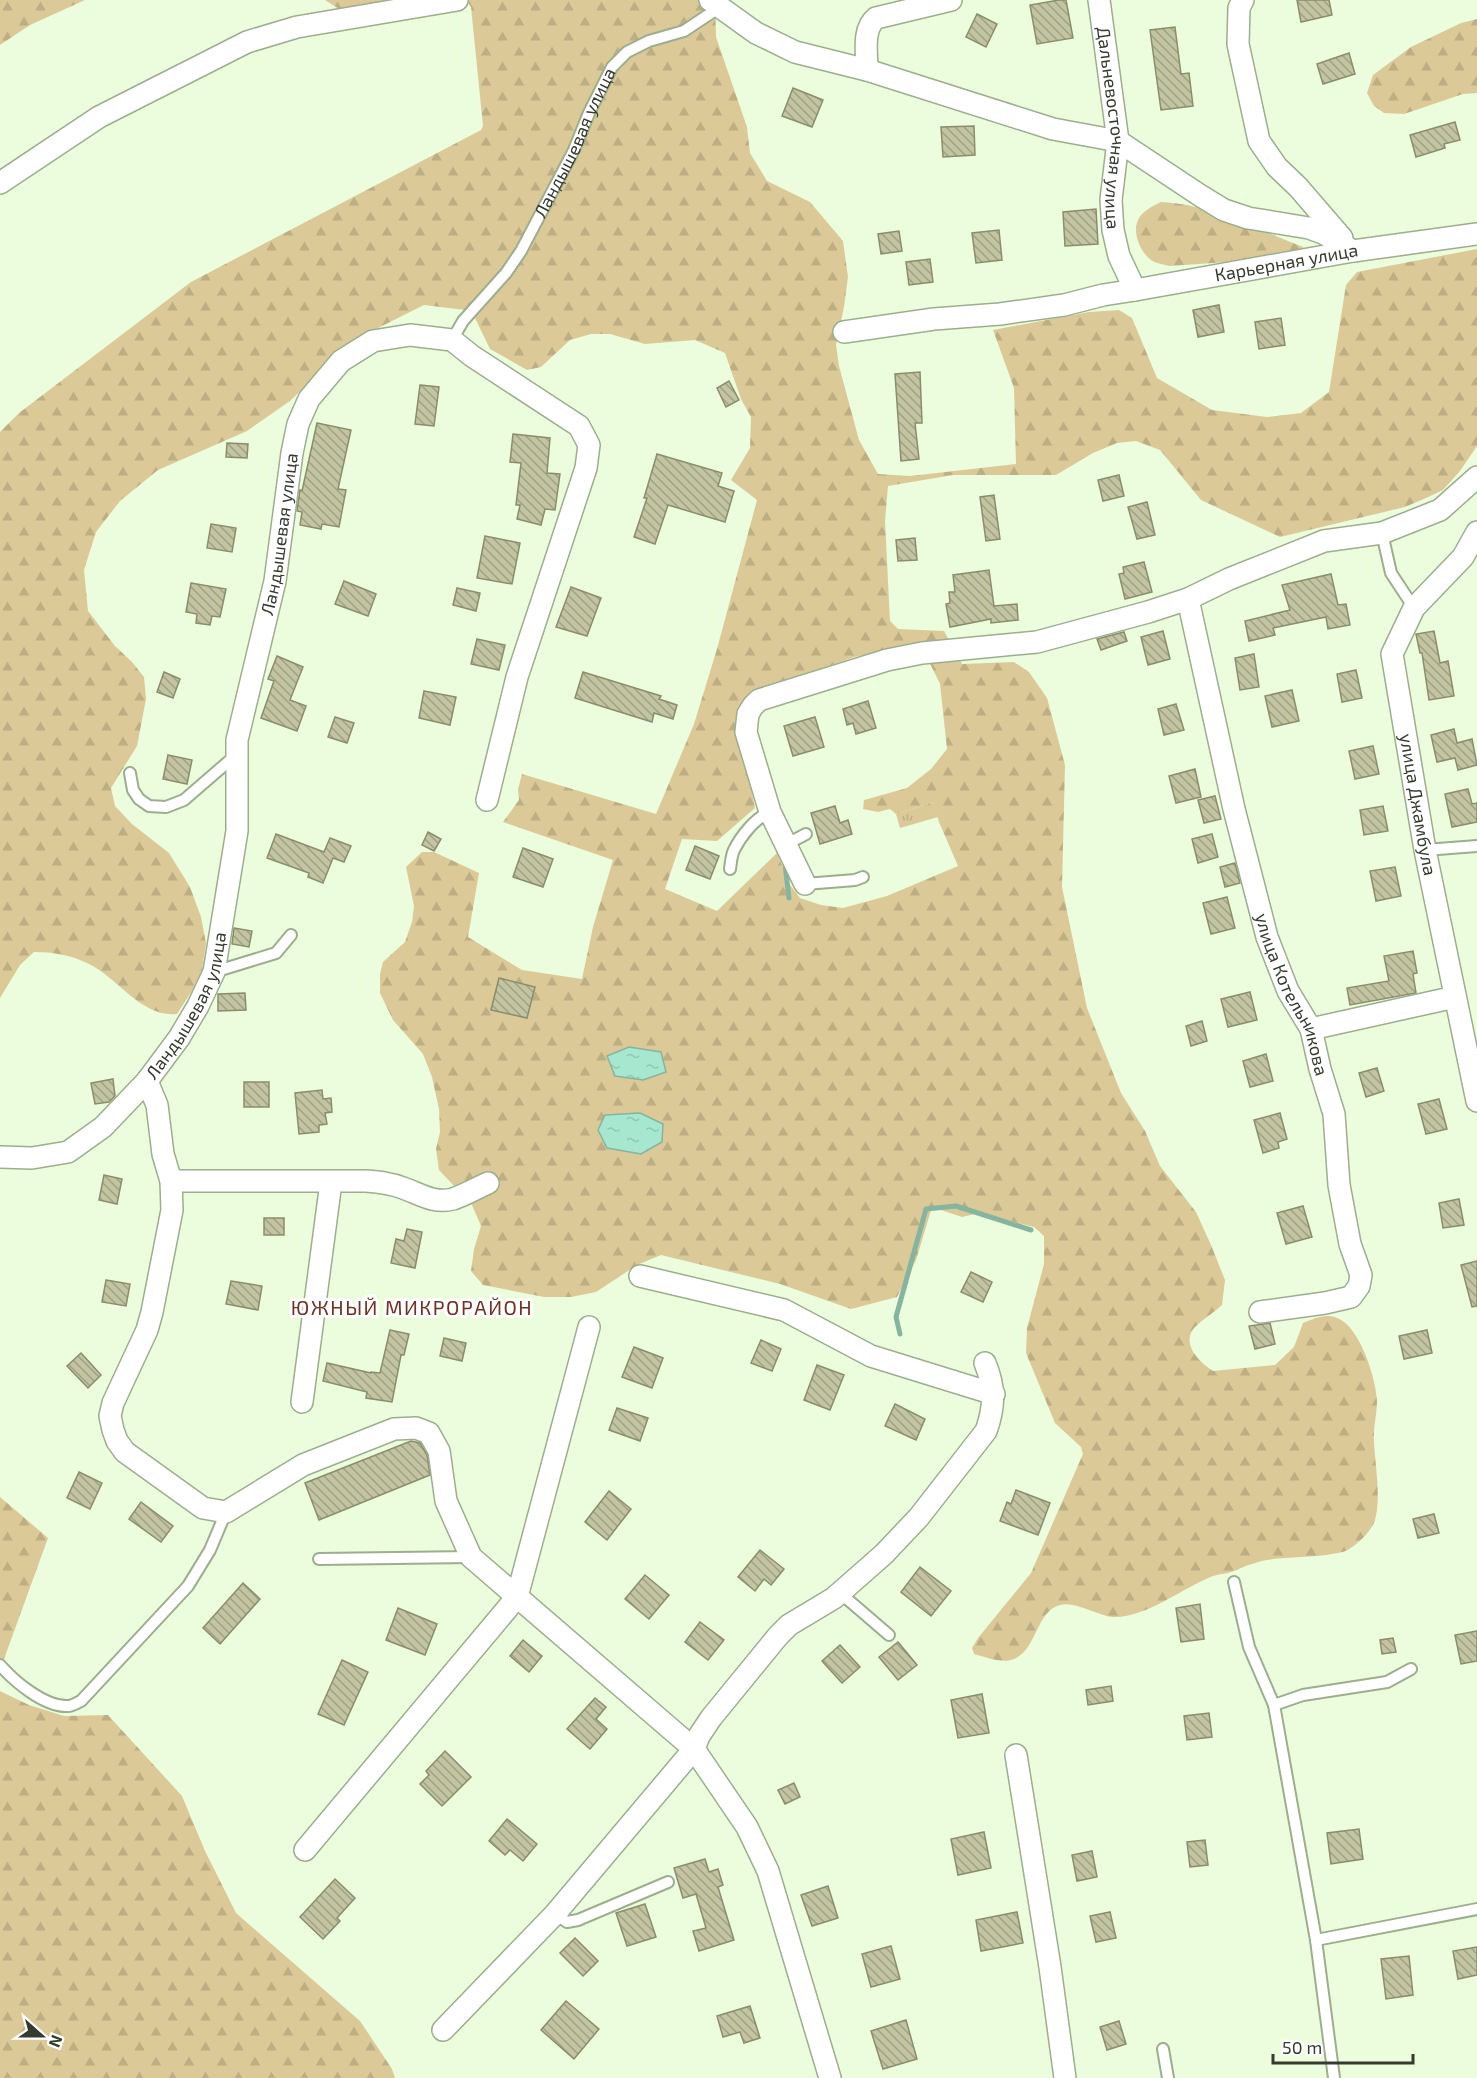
<svg xmlns="http://www.w3.org/2000/svg" width="1477" height="2078" viewBox="0 0 1477 2078" font-family="'Exo 2',sans-serif">
<defs>
<pattern id="grass-tufts" width="24" height="20" patternUnits="userSpaceOnUse" patternTransform="scale(1.5)"><rect width="24" height="20" fill="#dbca98"/><path d="M3 7l-1-3M5 7V3M7 7l1-3M15 17l-1-3M17 17v-4M19 17l1-3" fill="none" stroke="#bdae83"/></pattern>
<pattern id="forest-firs" width="22" height="20" patternUnits="userSpaceOnUse" patternTransform="scale(1.5)"><rect width="22" height="20" fill="#dbca98"/><path d="M5 1l3.5 6h-7zM16 11l3.5 6h-7z" fill="#bdae83"/></pattern>
<pattern id="water-ripples" width="26" height="14" patternUnits="userSpaceOnUse" patternTransform="scale(1.5)"><rect width="26" height="14" fill="#a7e7cf"/><path d="M2 4q2-2 4 0t4 0M15 11q2-2 4 0t4 0" fill="none" stroke="#90c7b2"/></pattern>
<pattern id="building-back-hatch" width="6" height="6" patternUnits="userSpaceOnUse" patternTransform="scale(1.5)"><rect width="6" height="6" fill="#c3c5a2"/><path d="M-1 5l2 2M0 0l6 6M5-1l2 2" fill="none" stroke="#9fa184"/></pattern>
</defs>
<rect width="100%" height="100%" fill="#ebfddc"/>
<path fill="url(#grass-tufts)" d="M933 802 938 817 900 828 896 814Z"/>
<g fill="url(#forest-firs)" fill-rule="evenodd">
<path d="M0 0H85L30 25 0 45Z"/>
<path d="M325 0H400L355 10 339 9Z"/>
<path d="M466 0H715L716 37 747 127 750 153 767 181 810 202 843 241 848 277 844 307 836 345 839 366 859 440 878 474 910 476 1016 464 1014 388 993 330 1089 312 1119 310 1132 318 1157 378 1212 410 1267 417 1301 413 1329 392 1346 285 1357 272 1477 249V446L1460 471 1443 490 1426 498 1405 507 1280 537 1201 500 1160 450 1136 441 1117 443 1093 453 1056 475H953L888 486 885 521 890 621 898 629 944 631 962 664 1014 662 1029 672 1047 698 1065 765 1062 887 1087 1008 1121 1093 1145 1131 1160 1166 1196 1212 1211 1245 1225 1280 1222 1305C1215 1312 1197 1323 1192 1331 1183 1347 1201 1363 1213 1371L1275 1365 1294 1347 1303 1323C1314 1319 1325 1313 1337 1318 1360 1326 1376 1379 1377 1401 1377 1414 1373 1428 1374 1442 1375 1465 1382 1501 1374 1523 1369 1533 1359 1543 1349 1549 1345 1552 1338 1553 1332 1554 1306 1559 1277 1555 1252 1564 1244 1566 1238 1570 1231 1572 1225 1574 1219 1574 1213 1576 1182 1588 1146 1618 1113 1617 1098 1616 1075 1601 1060 1605 1036 1611 1037 1650 1014 1659 1003 1664 985 1657 974 1654L972 1648 978 1638 1031 1573 1083 1454 1081 1447 1055 1423 1026 1353 1027 1328 1044 1264V1236L1034 1227 979 1213 962 1217 932 1207 916 1260 897 1297 851 1309 780 1284 661 1255 637 1265 596 1292 571 1297H544L483 1285 471 1271 474 1249 481 1226 472 1205 439 1170 436 1149 440 1132 439 1109 432 1077 423 1054 393 1020 380 993V974L383 962 405 942 412 922 414 906 406 867 422 852H434L479 873 468 937 522 970 582 979 593 927 613 860 503 822 519 800 518 789 522 774 656 814 694 724 717 649 757 500 731 480 750 448 751 417 741 399 725 353 695 340 645 344 610 334H591L570 340 541 367 527 370 490 349 475 318 465 310 424 305 350 342 290 401 247 431 158 470 120 501 96 532 84 570 88 611 115 646 132 662 144 677 146 699 137 746 111 788 115 806 132 824 169 853 190 887 201 917 206 943 201 977 177 1014C142 1018 118 978 89 964 71 955 54 952 34 952L20 965 0 998V432L19 413 191 282 481 130 483 126 471 7ZM911 645 924 651 940 684 947 749 931 769 907 788 864 800 863 809 878 812 890 809 896 814 933 802 939 822 958 866 887 896 843 908 821 905 800 898 790 885 777 853 717 911 665 889 682 839 717 841 755 808 738 724 773 686 854 657Z"/>
<path d="M1477 19V93L1463 94 1404 114 1384 113 1374 106 1367 93 1373 75 1411 47 1461 23Z"/>
<path d="M1161 202C1210 204 1258 230 1303 247L1300 257 1169 266C1163 264 1155 263 1151 260 1140 252 1132 232 1138 220 1142 211 1153 206 1161 202Z"/>
<path d="M0 1497 48 1538 0 1670Z"/>
<path d="M0 1691 29 1705 64 1716 108 1715 182 1796 205 1851 236 1913 360 2021 392 2069 395 2078H0Z"/>
</g>
<g fill="url(#water-ripples)" stroke="#85b49f" stroke-width="1.5">
<path d="M629 1047 661 1052 666 1072 643 1080 615 1076 607 1056Z"/>
<path d="M640 1113 663 1124 662 1142 641 1154 607 1148 598 1130 605 1115Z"/>
</g>
<g fill="none" stroke-linecap="round" stroke-linejoin="round">
<g stroke="#85b49f" stroke-width="5">
<path d="M785 864 789 898"/>
<path d="M900 1334 896 1317 926 1209 956 1206 1031 1230"/>
</g>
</g>
<g fill="url(#building-back-hatch)" stroke="#8a8d6b" stroke-width="1.5">
<path d="M1059 0H1066L1073 38 1037 44 1030 5Z"/>
<path d="M1297 0H1329L1332 15 1301 22Z"/>
<path d="M977 14 997 24 986 47 966 37Z"/>
<path d="M1175 27 1181 74 1189 73 1193 106 1161 110 1150 30Z"/>
<path d="M1349 53 1355 74 1323 84 1317 64Z"/>
<path d="M793 88 823 100 812 127 782 116Z"/>
<path d="M1455 122 1460 140 1444 144 1445 148 1416 157 1410 135Z"/>
<path d="M974 126 975 155 943 157 941 127Z"/>
<path d="M1096 209 1098 244 1065 246 1063 212Z"/>
<path d="M999 230 1002 260 976 263 972 233Z"/>
<path d="M899 231 902 251 881 254 878 234Z"/>
<path d="M930 259 933 282 909 285 906 262Z"/>
<path d="M1219 305 1224 332 1198 337 1193 310Z"/>
<path d="M1281 318 1285 345 1259 349 1255 322Z"/>
<path d="M920 372 922 423H915L919 459 901 461 895 374Z"/>
<path d="M729 381 739 400 726 407 717 388Z"/>
<path d="M420 385 439 387 434 426 415 424Z"/>
<path d="M317 423 351 430 338 489 346 490 339 527 322 524 321 529 300 525 302 512 297 511 300 490 302 491Z"/>
<path d="M513 434 550 438 547 473 560 474 555 510 545 509 541 525 517 519 520 505H516L521 463 510 462Z"/>
<path d="M227 443 248 444 247 458 226 457Z"/>
<path d="M657 454 722 473 718 486 734 491 725 522 668 505 655 544 634 537 647 498H644Z"/>
<path d="M1119 475 1124 496 1103 501 1098 480Z"/>
<path d="M994 495 1000 539 986 541 980 497Z"/>
<path d="M1147 502 1155 535 1137 539 1128 507Z"/>
<path d="M211 524 236 528 232 552 207 548Z"/>
<path d="M485 536 520 543 512 584 477 578Z"/>
<path d="M915 538 917 560 898 561 896 540Z"/>
<path d="M1144 562 1152 592 1125 599 1119 574 1124 573 1123 567Z"/>
<path d="M989 570 994 606 1017 604 1018 620 991 623V619L950 627 946 604 950 603 949 592H955L953 575Z"/>
<path d="M1331 574 1338 605 1346 604 1350 625 1328 629 1326 617 1273 628 1275 635 1249 641 1245 621 1290 610 1282 585Z"/>
<path d="M344 581 376 594 368 616 335 604Z"/>
<path d="M191 583 226 589 220 617 212 616 210 625 196 623 197 614 186 612Z"/>
<path d="M571 587 601 598 587 636 556 627Z"/>
<path d="M457 588 480 593 476 611 453 605Z"/>
<path d="M1163 631 1170 659 1148 665 1141 637Z"/>
<path d="M1434 631 1440 663 1448 661 1454 696 1429 700 1422 653H1420L1416 634Z"/>
<path d="M1124 632 1127 641 1101 650 1097 639Z"/>
<path d="M477 639 505 645 499 670 471 664Z"/>
<path d="M1254 654 1259 687 1240 690 1235 658Z"/>
<path d="M277 656 303 667 290 700 306 706 297 731 261 718 274 681 268 679Z"/>
<path d="M1356 670 1362 698 1342 702 1337 674Z"/>
<path d="M164 672 180 679 173 698 157 692Z"/>
<path d="M583 672 661 696 659 699 677 705 673 719 654 713 652 722 575 698Z"/>
<path d="M1292 690 1299 721 1272 727 1265 696Z"/>
<path d="M424 691 456 697 450 725 419 718Z"/>
<path d="M868 701 876 728 856 734 853 723 847 725 843 709Z"/>
<path d="M1176 704 1184 730 1164 735 1158 709Z"/>
<path d="M335 717 354 723 347 743 328 737Z"/>
<path d="M815 717 824 747 793 756 784 726Z"/>
<path d="M1454 729 1457 743 1472 739 1477 765 1458 770 1455 758 1437 762 1431 735Z"/>
<path d="M1373 746 1379 774 1355 779 1349 751Z"/>
<path d="M168 755 192 760 187 784 163 779Z"/>
<path d="M1195 769 1201 797 1176 803 1169 776Z"/>
<path d="M1468 789 1472 804 1477 803V822L1452 827 1445 794Z"/>
<path d="M1215 796 1221 819 1204 823 1198 800Z"/>
<path d="M835 806 840 823 848 820 852 834 820 844 811 813Z"/>
<path d="M1383 806 1388 831 1364 835 1360 810Z"/>
<path d="M428 832 441 839 434 851 422 845Z"/>
<path d="M276 834 324 852 330 838 351 846 344 862 333 858 323 883 308 877 309 873 267 858Z"/>
<path d="M1212 834 1218 857 1198 863 1192 839Z"/>
<path d="M695 846 719 856 710 879 686 870Z"/>
<path d="M523 848 553 859 543 887 513 877Z"/>
<path d="M1235 863 1240 883 1225 887 1220 867Z"/>
<path d="M1395 867 1401 896 1376 901 1370 871Z"/>
<path d="M1227 897 1235 928 1211 934 1203 903Z"/>
<path d="M234 928 252 931 249 947 232 944Z"/>
<path d="M1413 951 1417 973 1413 974 1416 993 1350 1005 1347 988 1389 981 1384 956Z"/>
<path d="M499 978 535 987 527 1018 491 1010Z"/>
<path d="M1250 992 1257 1020 1228 1027 1221 999Z"/>
<path d="M245 993 246 1010 218 1011V994Z"/>
<path d="M1202 1021 1207 1041 1191 1046 1186 1026Z"/>
<path d="M1266 1054 1273 1081 1250 1087 1243 1061Z"/>
<path d="M1377 1068 1384 1091 1366 1097 1359 1073Z"/>
<path d="M113 1079 115 1096 109 1102 95 1104 91 1083Z"/>
<rect x="244" y="1082" width="25" height="25"/>
<path d="M322 1090 323 1099 331 1098 332 1112 325 1113 327 1124 319 1125V1132L299 1134 295 1093Z"/>
<path d="M1439 1099 1447 1129 1426 1134 1418 1104Z"/>
<path d="M1280 1113 1287 1139 1278 1142 1279 1148 1263 1153 1254 1120Z"/>
<path d="M104 1175 122 1179 117 1204 99 1200Z"/>
<path d="M1459 1199 1464 1225 1443 1228 1439 1203Z"/>
<path d="M1303 1206 1312 1237 1286 1244 1277 1213Z"/>
<rect x="264" y="1218" width="20" height="17"/>
<path d="M407 1229 422 1232 415 1268 391 1263 396 1239 404 1241Z"/>
<path d="M1477 1261V1306L1472 1307 1461 1265Z"/>
<path d="M971 1272 992 1282 983 1302 961 1292Z"/>
<path d="M106 1280 130 1284 126 1306 102 1302Z"/>
<path d="M231 1281 262 1286 258 1310 226 1304Z"/>
<path d="M1270 1323 1275 1344 1255 1349 1249 1326Z"/>
<path d="M390 1330 409 1334 404 1355H401L392 1402 366 1398 367 1392 323 1381 327 1363 371 1373V1372L380 1373Z"/>
<path d="M1427 1330 1432 1353 1404 1359 1399 1336Z"/>
<path d="M444 1338 466 1343 462 1361 440 1356Z"/>
<path d="M761 1340 781 1349 772 1371 751 1363Z"/>
<path d="M634 1347 663 1358 652 1388 622 1377Z"/>
<path d="M81 1353 101 1375 88 1388 67 1366Z"/>
<path d="M817 1365 844 1375 830 1410 804 1400Z"/>
<path d="M895 1404 925 1419 916 1440 885 1426Z"/>
<path d="M617 1408 648 1418 640 1441 609 1430Z"/>
<path d="M411 1441 420 1443 427 1455 430 1475 319 1520 305 1483Z"/>
<path d="M79 1472 102 1483 90 1509 67 1498Z"/>
<path d="M1016 1490 1050 1503 1038 1535 1000 1521 1007 1502 1011 1504Z"/>
<path d="M609 1491 631 1509 607 1540 585 1522Z"/>
<path d="M141 1502 173 1526 161 1542 129 1519Z"/>
<path d="M1434 1514 1439 1533 1418 1538 1413 1519Z"/>
<path d="M760 1550 784 1569 771 1585 764 1579 755 1591 738 1577Z"/>
<path d="M920 1567 951 1591 931 1616 901 1592Z"/>
<path d="M645 1575 669 1595 649 1619 625 1599Z"/>
<path d="M243 1583 260 1599 220 1644 203 1628Z"/>
<path d="M1200 1604 1204 1639 1181 1642 1176 1608Z"/>
<path d="M398 1608 437 1624 425 1655 386 1640Z"/>
<path d="M700 1622 724 1640 708 1660 685 1642Z"/>
<path d="M1477 1631V1661L1461 1664 1455 1635Z"/>
<path d="M1393 1638 1396 1652 1382 1654 1380 1640Z"/>
<path d="M523 1640 542 1656 529 1672 510 1656Z"/>
<path d="M898 1642 917 1665 898 1680 879 1657Z"/>
<path d="M840 1645 860 1667 842 1683 822 1661Z"/>
<path d="M342 1660 368 1672 344 1725 318 1714Z"/>
<path d="M1111 1686 1113 1701 1088 1705 1086 1690Z"/>
<path d="M982 1694 989 1733 958 1738 951 1700Z"/>
<path d="M595 1698 606 1707 596 1719 607 1729 590 1749 567 1729Z"/>
<path d="M1209 1713 1212 1737 1187 1740 1184 1716Z"/>
<path d="M445 1751 471 1777 442 1806 420 1784 429 1775 426 1771Z"/>
<path d="M794 1783 800 1797 785 1804 778 1790Z"/>
<path d="M507 1819 537 1844 523 1861 510 1850 505 1855 489 1841Z"/>
<path d="M1359 1829 1363 1859 1331 1864 1327 1833Z"/>
<path d="M984 1832 991 1868 958 1875 951 1839Z"/>
<path d="M1205 1840 1208 1865 1190 1867 1187 1842Z"/>
<path d="M1092 1851 1097 1877 1077 1881 1072 1855Z"/>
<path d="M705 1859 709 1872 718 1869 723 1885 718 1887 734 1940 699 1951 693 1931 706 1928 696 1894 683 1898 674 1868Z"/>
<path d="M335 1879 355 1898 337 1918 340 1921 323 1939 300 1917Z"/>
<path d="M828 1886 838 1918 812 1926 801 1895Z"/>
<path d="M645 1904 656 1937 627 1946 616 1913Z"/>
<path d="M1017 1912 1023 1943 981 1951 976 1920Z"/>
<path d="M1110 1912 1116 1938 1096 1942 1090 1916Z"/>
<path d="M575 1938 598 1961 583 1976 560 1953Z"/>
<path d="M891 1946 900 1979 871 1987 862 1954Z"/>
<path d="M1477 1947V1975L1458 1979 1453 1951Z"/>
<path d="M1409 1956 1413 1995 1386 1999 1381 1959Z"/>
<path d="M566 2001 599 2029 574 2059 541 2030Z"/>
<path d="M750 2006 760 2038 744 2043 740 2032 723 2037 717 2016Z"/>
<path d="M906 2020 917 2059 883 2069 871 2031Z"/>
<path d="M1119 2021 1126 2044 1107 2050 1100 2027Z"/>
</g>
<g fill="none" stroke-linecap="round" stroke-linejoin="round">
<defs>
<g id="lane">
<path id="s1" d="M452 340 463 321 506 273 521 251 574 150 589 113 612 67 627 52 649 41 684 31 720 7 721 4"/>
<path d="M1382 533 1391 573 1414 608"/>
<path d="M130 773 133 790 139 799 149 806 166 807 184 800 236 755"/>
<path d="M787 844 806 834"/>
<path d="M1425 850 1477 846"/>
<path d="M730 869C731 863 731 856 734 850 741 836 755 818 770 812"/>
<path d="M805 884 855 880 863 877"/>
<path d="M214 972 276 953 291 935"/>
<path d="M319 1559 471 1557"/>
<path d="M1234 1582 1249 1647 1274 1705"/>
<path d="M839 1592 889 1635"/>
<path d="M0 1665C14 1681 44 1707 68 1706 72 1706 76 1703 81 1701L188 1586 210 1550 226 1512"/>
<path d="M555 1914 567 1922 578 1920 668 1882"/>
<path d="M1316 1940 1477 1909"/>
<path d="M1163 2049 1168 2078"/>
<path d="M1334 2078 1316 1940 1274 1705 1303 1695 1387 1682 1411 1669"/>
</g>
<g id="street">
<path d="M710 0 756 33 795 52 867 70 1053 129 1118 141 1201 196 1224 210 1248 218 1309 228 1323 233 1353 251"/>
<path id="s2" d="M1099 0 1118 141 1111 200 1113 230 1119 256 1135 290 1353 251 1477 234"/>
<path d="M1243 0 1239 8 1238 44 1259 141 1277 167 1298 187 1342 238"/>
<path d="M867 70C867 54 862 29 876 18L951 0"/>
<path d="M0 183 99 117 247 42 297 27 457 0"/>
<path d="M844 332 934 319 1000 314 1064 305 1103 295 1135 290"/>
<path id="s3" d="M1477 532 1463 557 1414 608 1392 654 1425 850 1477 1101"/>
<path id="s4" d="M1188 599 1234 809 1267 937 1288 991 1311 1029 1320 1069 1334 1114 1339 1185 1350 1244 1361 1275 1359 1286 1351 1297 1325 1303 1260 1312"/>
<path d="M805 884 770 812 746 732 748 714 753 706 759 700 887 660 922 653 1037 642 1148 612 1188 599 1229 579 1324 541 1382 533 1440 510 1477 477"/>
<path d="M1311 1029 1455 997"/>
<path d="M147 1081 157 1105 163 1154 171 1181 172 1210 152 1312 147 1330 113 1403 110 1416 113 1430 117 1441 125 1452 203 1508 226 1512 303 1465 394 1429 416 1428 429 1433 439 1451 446 1501 471 1557 694 1749 747 1827 768 1871 830 2078"/>
<path id="s5" d="M0 1157 32 1158 68 1152 103 1127 147 1081 179 1038 198 1006 214 972 237 831V740L275 581 292 453 298 424 309 399 341 361 373 341 410 335 452 340 472 356 579 426 589 445 586 468 517 677 487 800"/>
<path d="M171 1181H366C379 1182 391 1183 403 1188 420 1194 434 1204 453 1199 465 1195 477 1188 488 1183"/>
<path d="M640 1276 784 1310 871 1356 994 1394"/>
<path d="M302 1402 331 1182"/>
<path d="M1016 1755 1050 1967 1065 2078"/>
<path d="M305 1850 517 1597 589 1327"/>
<path d="M443 2030 555 1914 694 1749 699 1736 711 1718 778 1636 789 1625 834 1598 884 1554 919 1517 986 1431C995 1406 995 1387 985 1363"/>
</g>
</defs>
<use href="#lane" stroke="#9dae8e" stroke-width="14"/>
<use href="#street" stroke="#9dae8e" stroke-width="24"/>
<use href="#lane" stroke="#fff" stroke-width="10"/>
<use href="#street" stroke="#fff" stroke-width="21"/>
</g>
<g text-anchor="middle" stroke-width="6" stroke-linejoin="round" paint-order="stroke">
<g font-size="18" fill="#353c2f" stroke="#fff">
<text dy="6" stroke="none"><textPath href="#s2" startOffset="129">Дальневосточная улица</textPath></text>
<text dy="6" stroke="none"><textPath href="#s1" startOffset="234">Ландышевая улица</textPath></text>
<text dy="6" stroke="none"><textPath href="#s2" startOffset="450">Карьерная улица</textPath></text>
<text dy="6" stroke="none"><textPath href="#s5" startOffset="748">Ландышевая улица</textPath></text>
<text dy="6" stroke="none"><textPath href="#s3" startOffset="303">улица Джамбула</textPath></text>
<text dy="6" stroke="none"><textPath href="#s4" startOffset="410">улица Котельникова</textPath></text>
<text dy="6" stroke="none"><textPath href="#s5" startOffset="262">Ландышевая улица</textPath></text>
</g>
<g font-size="20" letter-spacing="1.5" fill="#753022" stroke="#fff">
<text x="412" y="1315">ЮЖНЫЙ МИКРОРАЙОН</text>
</g>
</g>
<g transform="translate(42 2036) rotate(111)" stroke="#ffffff" stroke-width="4.5" paint-order="stroke">
<path d="M0-4.5L10 22L0 15L-10 22Z" fill="#353c2f"/>
<text y="-9" font-size="16" font-weight="bold" text-anchor="middle" fill="#353c2f">N</text>
</g>
<path d="M1273 2054v9h140v-9" fill="none" stroke="#353c2f" stroke-width="3"/>
<text x="1282" y="2054" font-size="18" fill="#353c2f" stroke="#ffffff" stroke-width="4.5" paint-order="stroke">50 m</text>
</svg>
